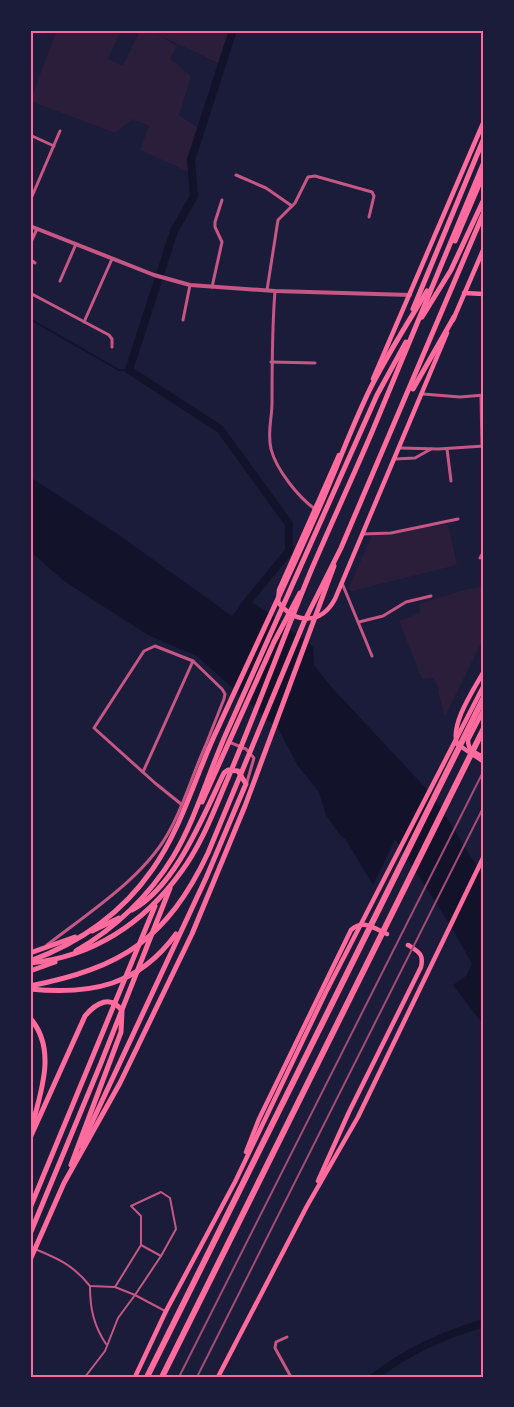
<svg xmlns="http://www.w3.org/2000/svg" width="514" height="1407" viewBox="0 0 514 1407" font-family="Ubuntu,sans-serif">
<rect width="100%" height="100%" fill="#1b1b3a"/>
<g fill="#2a1e3b">
<path d="M57 30H121L108 59 123 66 140 30H231L220 64 155 33 177 46 170 59 191 76 179 115 198 128 187 158 189 172 140 150 149 126 133 119 115 133 30 101Z"/>
<path d="M448 524 457 565 352 591 349 588 372 535Z"/>
<path d="M484 586V637L445 716 438 692 439 689 433 678 422 679 399 621 420 613 419 604 464 590Z"/>
</g>
<path fill="#12122b" d="M30 477 116 533 232 616 246 599 266 611 313 647 314 665 333 689 422 784 440 807 484 878V1049L482 1023 453 985 466 976 472 964 454 931 395 839 373 885 346 840 340 835 326 815 319 792 298 766 279 730 197 656 148 635 64 581 30 551Z"/>
<g fill="none" stroke-linecap="round" stroke-linejoin="round">
<path stroke="#12122b" stroke-width="2" d="M30 319 119 370H129"/>
<g stroke="#12122b" stroke-width="8">
<path d="M233 30 191 160 194 196 174 231 129 370 220 429 289 524V551L243 607"/>
<path d="M374 1377C407 1351 443 1335 484 1323"/>
</g>
<g stroke="#c65784" stroke-width="2">
<path d="M141 1245 161 1256"/>
<path d="M35 1249C59 1259 73 1265 90 1286L115 1287 135 1295 118 1318 105 1351 85 1377"/>
<path d="M90 1287C90 1309 94 1326 106 1344"/>
<path d="M115 1287 141 1245V1216L131 1206 161 1192 170 1198 176 1229 161 1256 135 1295 165 1311"/>
</g>
<g stroke="#c65784" stroke-width="3">
<path d="M30 135 54 146"/>
<path d="M236 175 266 188 292 206"/>
<path d="M30 201 60 131"/>
<path d="M30 244 37 229"/>
<path d="M30 259 35 263"/>
<path d="M60 281 76 244"/>
<path d="M212 287 222 242 215 227V222L222 200"/>
<path d="M267 290 278 220 295 203 308 177 315 176 372 192 374 196 369 217"/>
<path d="M275 291C272 328 272 365 272 403 272 419 267 432 271 449 276 469 298 497 315 509"/>
<path d="M30 293 109 335 112 339V347"/>
<path d="M183 320 190 285"/>
<path d="M84 322 112 259"/>
<path d="M271 362 315 363"/>
<path d="M423 394 460 397 484 395"/>
<path d="M481 396 482 446"/>
<path d="M400 448 438 449 484 446"/>
<path d="M447 449 451 481"/>
<path d="M395 459 415 458 431 449"/>
<path d="M363 534 391 533 458 519"/>
<path d="M480 558 484 551"/>
<path d="M342 583 372 656"/>
<path d="M359 622 383 616 406 602 431 596"/>
<path d="M229 742 246 749 254 758 247 782"/>
<path d="M143 772 193 661"/>
<path d="M181 804 155 783 94 728 144 651 155 646 193 661 222 689 225 694 224 699 205 747"/>
<path d="M47 945C88 913 147 876 171 828 185 802 193 773 205 747"/>
<path d="M287 1337 276 1342 275 1348 291 1377"/>
</g>
<path stroke="#c65784" stroke-width="4" d="M30 226 154 275 190 285 275 291 410 295"/>
<g stroke="#ff6b9d" stroke-width="4.5">
<path d="M464 293 484 294"/>
<path d="M453 320 484 248"/>
<path d="M373 379 484 121"/>
<path d="M339 455 279 590 278 602C295 624 321 625 335 599L447 333"/>
<path d="M484 671C474 689 450 724 457 744L484 762"/>
<path d="M484 709 468 740C468 751 475 753 484 757"/>
<path d="M246 1152 259 1119 351 930C363 919 374 928 387 934"/>
<path d="M318 1181 349 1112 421 967C424 954 419 952 408 945"/>
<path d="M135 1377 166 1311 235 1182 326 992 484 685"/>
<path d="M218 1377 307 1206 358 1117 484 856"/>
</g>
<g stroke="#ff6b9d" stroke-width="5">
<path d="M455 241 484 173"/>
<path d="M413 309 484 138"/>
<path d="M422 317 451 270 484 199"/>
<path d="M413 389 454 317"/>
<path d="M202 802 274 642 300 593"/>
<path d="M92 931 119 918"/>
<path d="M76 951C115 928 149 896 173 857 197 817 209 770 229 727 279 617 328 506 377 395L406 342"/>
<path d="M30 953 75 937"/>
<path d="M30 961C79 943 122 913 152 870 182 828 195 776 217 730 250 658 284 587 316 515 335 473 350 430 370 389 387 355 407 324 427 291"/>
<path d="M30 963C93 957 144 923 181 872 202 844 214 810 228 778 257 710 282 641 310 573 330 526 352 479 372 432 410 342 446 252 484 162"/>
<path d="M30 971 55 962"/>
<path d="M30 986C122 968 167 939 208 853L304 622 341 548 484 212"/>
<path d="M30 989C91 995 138 986 176 934"/>
<path d="M30 1018C58 1050 40 1094 31 1130"/>
<path d="M30 1138 85 1016C96 1003 111 994 122 1011L121 1032 71 1165"/>
<path d="M81 1146 206 878 245 786 246 784 238 771 228 770 224 773C203 816 176 886 132 910"/>
<path d="M30 1208 155 906"/>
<path d="M30 1234 101 1063 170 888"/>
<path d="M30 1260 64 1183 120 1083 192 934 245 806 334 566"/>
</g>
<g stroke="#ff6b9d" stroke-width="6">
<path d="M147 1377 484 697"/>
<path d="M162 1377 484 728"/>
</g>
<g stroke="#a44b75" stroke-width="2">
<path d="M179 1377 484 770"/>
<path d="M197 1377 484 806"/>
</g>
</g>
<rect width="514" height="1407" fill="none" stroke="#1b1b3a" stroke-width="63"/>
<rect x="32" y="32" width="450" height="1344" fill="none" stroke="#ff6b9d" stroke-width="2"/>
</svg>
